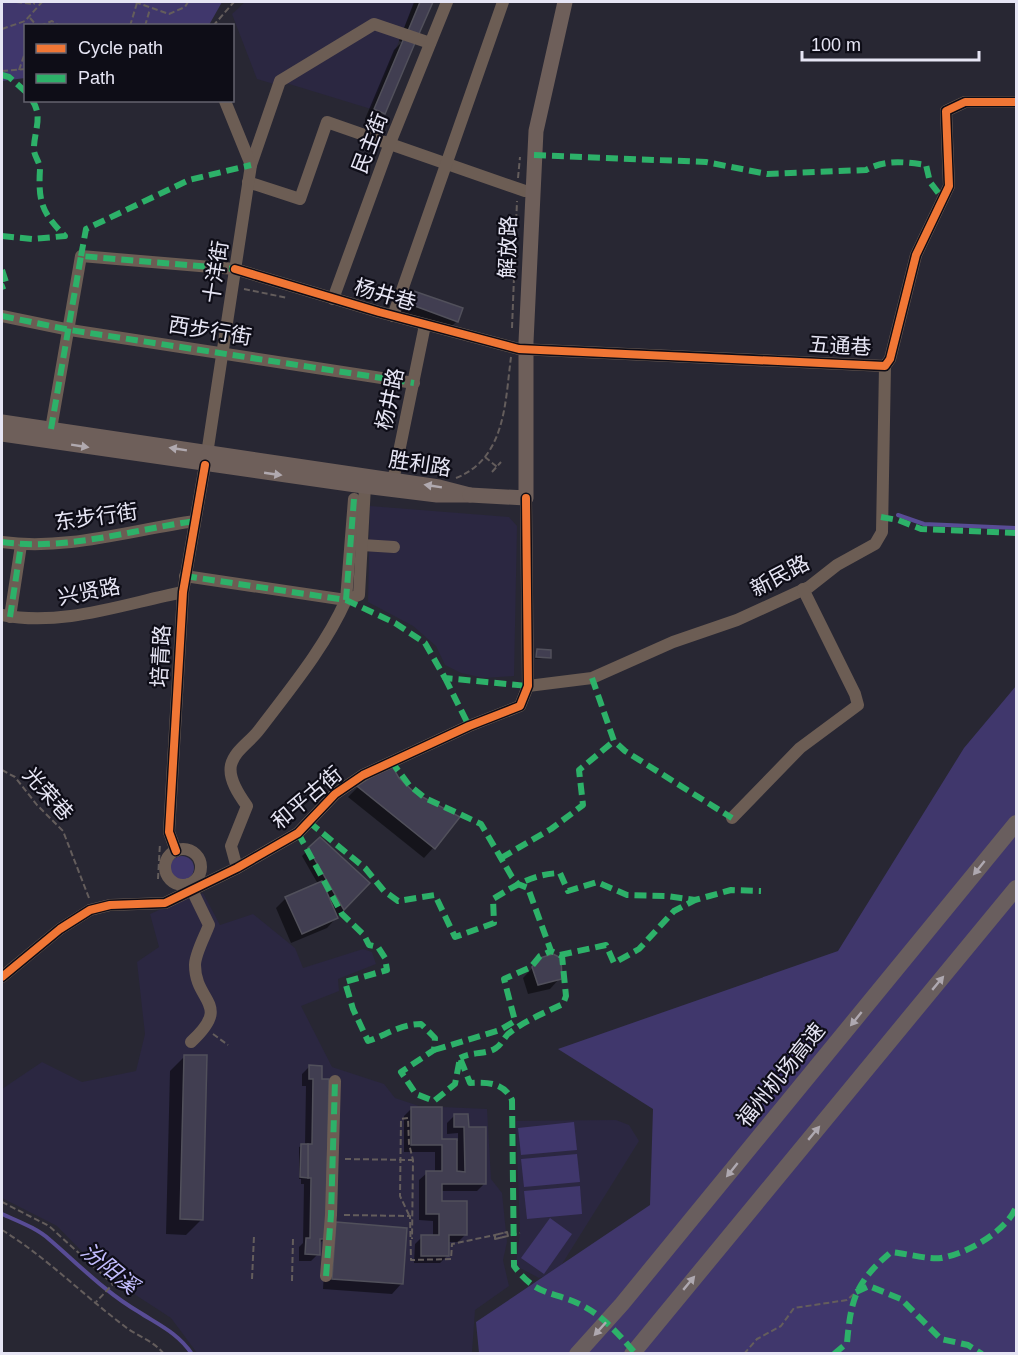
<svg xmlns="http://www.w3.org/2000/svg" width="1018" height="1355" viewBox="0 0 1018 1355" font-family="Helvetica,'Noto Sans SC',sans-serif">
<rect width="100%" height="100%" fill="#282733"/>
<g fill="#2b2741">
<path d="M245 2H415L371 109 286 83 284 87 257 79 232 14Z"/>
<path d="M370 506 509 517 517 526 514 676 484 678 461 673 445 665 436 646 413 626 368 602Z"/>
<path d="M203 893 220 925 253 914 295 948 303 968 363 949 372 952 376 964 338 979 339 991 301 1006 332 1067 384 1084 395 1098 419 1106 487 1109 491 1179 502 1193 507 1242 503 1260 509 1286 475 1310 472 1353H197L171 1318 105 1275 57 1226 2 1198V1089L42 1062 82 1082 136 1071 145 1034 137 962 159 947 150 914 188 897 191 901Z"/>
<path d="M616 1120 629 1125 639 1141 557 1272 539 1278 520 1268 516 1263 520 1233 516 1121Z"/>
</g>
<g fill="#40376c">
<path d="M2 2H222L209 25 26 26 25 78 2 81Z"/>
<path d="M1016 686V1353H479L476 1322 650 1205 653 1109 558 1049 838 951 964 748Z"/>
<circle cx="182" cy="868" r="12"/>
<path d="M574 1122 577 1150 521 1155 518 1128Z"/>
<path d="M577 1154 580 1182 524 1187 521 1159Z"/>
<path d="M580 1186 582 1214 527 1219 524 1191Z"/>
<path d="M550 1218 572 1234 544 1274 521 1258Z"/>
</g>
<g fill="#0007">
<path d="M414 2H431L383 113 373 123 365 119 394 50 402 42 399 41Z"/>
<path d="M409 291 457 321 447 331 395 312Z"/>
<path d="M537 650 550 657 535 659Z"/>
<path d="M390 766 433 848 424 858 348 797 358 787Z"/>
<path d="M320 839 368 883 327 928 291 943 276 908 286 898 318 884 302 856Z"/>
<path d="M540 960 560 978 550 989 528 994 523 978Z"/>
<path d="M185 1056 202 1219 186 1235 166 1234 170 1071Z"/>
<path d="M309 1067H321L320 1080 327 1081 325 1236 337 1224 405 1229 402 1283 392 1294 323 1289 326 1237 318 1245V1254L311 1261H299V1247L303 1243 304 1184H301V1179H299V1147L305 1145 306 1086H302V1074Z"/>
<path d="M411 1109 440 1141H458V1133L447 1134V1123L455 1115 467 1128 484 1184 477 1191H441V1202L466 1234 458 1242H448L447 1256 440 1263H414L415 1244 422 1237H433V1221L419 1220V1180L427 1173H435V1152H404V1116Z"/>
</g>
<g fill="none" stroke-linecap="round" stroke-linejoin="round">
<g stroke="#584c95" stroke-width="4">
<path d="M898 515 924 524 1016 528"/>
<path d="M2 1214C17 1221 37 1228 50 1240 78 1264 106 1293 139 1312 159 1325 178 1333 192 1354"/>
</g>
</g>
<g fill="#413e51" stroke="#51505b" stroke-width="1.5">
<path d="M420 2H433L418 36 408 31Z"/>
<path d="M404 38 415 43 385 114 374 109Z"/>
<path d="M408 289 463 308 458 322 404 302Z"/>
<path d="M537 649 551 650V658L536 657Z"/>
<path d="M391 764 399 778 415 793 460 817 435 849 357 786Z"/>
<path d="M320 837 370 883 344 910 308 848Z"/>
<path d="M322 881 338 918 302 934 285 897Z"/>
<path d="M553 954 561 958 562 979 538 985 532 967 540 958Z"/>
<path d="M184 1055H207L203 1220 180 1219Z"/>
<path d="M309 1065 322 1066V1079H329L326 1239H320V1255L305 1254 306 1238H310L311 1178H308V1144H312L313 1079H309Z"/>
<path d="M411 1107H442V1139H457V1171L465 1172 464 1127H454V1114H468L469 1127H486V1184H442V1201H467V1235H449V1256H421V1235H439V1214H426V1171H442V1145H411Z"/>
<path d="M301 1144H308V1178L300 1177Z"/>
<path d="M336 1222 407 1228 403 1284 332 1279Z"/>
</g>
<g fill="none" stroke-linecap="round" stroke-linejoin="round">
<g stroke="#645d5c" stroke-width="2" stroke-dasharray="6 3" stroke-linecap="butt">
<path d="M16 2 34 4V2"/>
<path d="M135 2 169 14 185 7 188 2"/>
<path d="M30 18 37 26"/>
<path d="M40 26 52 21 60 26"/>
<path d="M130 26 137 3"/>
<path d="M145 26 150 9"/>
<path d="M213 26 234 2"/>
<path d="M2 29 25 21 42 2"/>
<path d="M19 70 26 50"/>
<path d="M2 71 26 69"/>
<path d="M518 178 520 157"/>
<path d="M244 289 288 298"/>
<path d="M512 328 517 201"/>
<path d="M485 457 497 467"/>
<path d="M492 472 501 462"/>
<path d="M456 478C506 458 505 402 511 357"/>
<path d="M2 770 15 777 37 805 63 831 89 898"/>
<path d="M158 879 160 843"/>
<path d="M213 1034 228 1045"/>
<path d="M345 1159 413 1160"/>
<path d="M2 1202 49 1226 113 1284 96 1302"/>
<path d="M344 1215 410 1216 411 1260 451 1259 452 1244 495 1235V1239L508 1236 507 1232 495 1235V1239L508 1236 507 1232 495 1235V1239L520 1233"/>
<path d="M409 1215 400 1196 401 1119 408 1118 409 1144 413 1160 412 1239"/>
<path d="M2 1230C46 1257 82 1294 123 1325 136 1336 153 1340 164 1354"/>
<path d="M252 1279 254 1236"/>
<path d="M292 1281 293 1238"/>
<path d="M744 1354 757 1339 781 1326 794 1308 847 1300 856 1292"/>
</g>
<g stroke="#6c5d54" stroke-width="12">
<path d="M251 165 280 81 374 24 430 43"/>
<path d="M248 182 300 199 327 122 525 191"/>
<path d="M333 299 390 143 447 2"/>
<path d="M2 316 70 330 414 383"/>
<path d="M393 316 503 2"/>
<path d="M51 429 81 256 235 269 379 312 519 349 885 366 890 359 916 255 949 186 946 111 965 102H1016"/>
<path d="M207 454 251 165 225 101"/>
<path d="M393 481 425 325"/>
<path d="M2 542C66 551 131 530 195 521"/>
<path d="M362 545 394 547"/>
<path d="M185 576 346 600 354 499"/>
<path d="M2 615C62 627 123 604 183 592"/>
<path d="M10 617 21 545"/>
<path d="M528 686 592 678 673 642 737 620 809 587 837 565 875 544 882 532 885 366"/>
<path d="M732 818 800 748 858 705 855 694 803 589"/>
<circle cx="183" cy="867" r="18"/>
<path d="M176 851 169 832 183 592 205 465"/>
<path d="M237 868 231 846 247 806C239 795 228 779 231 765 235 750 250 742 259 730 290 689 325 647 346 600L359 595 365 486"/>
<path d="M189 884 209 925C205 936 195 954 195 965 195 1003 233 1003 191 1042"/>
<path d="M2 977 60 929 90 910 110 905 165 903 237 868 298 833 335 794 363 775 469 726 520 706 528 686 526 498"/>
<path d="M326 1276 331 1215 335 1081"/>
</g>
<g stroke="#6e5f5a" stroke-width="15">
<path d="M2 422 439 487 470 495H437L356 485 2 434"/>
<path d="M470 495 526 498V342L536 131 565 2"/>
</g>
<g stroke="#695e5e" stroke-width="16">
<path d="M577 1354 622 1304 1016 823"/>
<path d="M632 1354 1016 888"/>
</g>
<g stroke="#2db169" stroke-width="6" stroke-dasharray="12 6" stroke-linecap="butt">
<path d="M2 75 9 77 26 92"/>
<path d="M534 155 706 162 767 174 866 170C886 159 905 162 926 165L930 182 943 199"/>
<path d="M2 236 33 239 65 236C42 213 38 202 40 169 40 163 35 157 34 151 33 133 44 117 32 100"/>
<path d="M81 256 86 229 189 180 251 165"/>
<path d="M2 270 7 285 2 287"/>
<path d="M2 316 70 330 414 383"/>
<path d="M51 429 81 256 235 269"/>
<path d="M881 517 898 520 921 529 1016 533"/>
<path d="M2 542C66 551 131 530 195 521"/>
<path d="M185 576 346 600 354 499"/>
<path d="M346 600 395 623 425 643 445 678 528 686"/>
<path d="M10 617 21 545"/>
<path d="M445 678 469 726"/>
<path d="M592 678 614 741 625 751 732 818"/>
<path d="M391 761 409 785 425 798 481 824 512 877 518 884 528 888 551 951 562 956 566 996 563 1004C544 1013 524 1021 508 1034 504 1038 501 1045 496 1048 486 1055 474 1051 460 1058"/>
<path d="M309 822 365 868 384 891 398 901 435 895 455 937 494 923 493 899C516 885 533 874 560 873L568 891 597 882 627 895 667 896 695 900 731 890 761 891"/>
<path d="M298 833 342 914 364 935 369 945 378 947 385 958 387 970 345 982 353 1009 368 1041C386 1035 401 1024 421 1024L435 1038 434 1050 401 1072 416 1094 434 1101 455 1084 460 1058 470 1083C486 1082 504 1082 512 1100L514 1266C538 1299 555 1290 585 1307 605 1318 621 1337 636 1354"/>
<path d="M501 858 551 829 583 805 579 770 614 741"/>
<path d="M560 955 606 945 614 963 639 949 674 911 695 900"/>
<path d="M434 1050 500 1030 515 1021 504 979 531 967 540 956 551 951"/>
<path d="M326 1276 331 1215 335 1081"/>
<path d="M856 1292 869 1286 901 1299 941 1339 968 1345 982 1354"/>
<path d="M834 1354 847 1343C851 1298 856 1282 891 1252 904 1253 930 1260 941 1258 966 1254 1006 1232 1016 1207"/>
</g>
<defs>
<g id="cycleway">
<path d="M235 269 379 312 519 349 885 366 890 359 916 255 949 186 946 111 965 102H1016"/>
<path d="M176 851 169 832 183 592 205 465"/>
<path d="M2 977 60 929 90 910 110 905 165 903 237 868 298 833 335 794 363 775 469 726 520 706 528 686 526 498"/>
</g>
</defs>
<use href="#cycleway" stroke="#0e0d17" stroke-width="11"/>
<use href="#cycleway" stroke="#f07635" stroke-width="8"/>
</g>
<defs><path id="oneway-solid" d="M-6-.8H1V-3.2L6.5 0L1 3.2V.8H-6Z" transform="scale(1.5)"/></defs>
<g fill="#b0a9af">
<use href="#oneway-solid" transform="translate(80 446) rotate(9)"/>
<use href="#oneway-solid" transform="translate(178 449) rotate(-171)"/>
<use href="#oneway-solid" transform="translate(273 474) rotate(8)"/>
<use href="#oneway-solid" transform="translate(433 486) rotate(-171)"/>
</g>
<g fill="#aea8b0">
<use href="#oneway-solid" transform="translate(979 868) rotate(129)"/>
<use href="#oneway-solid" transform="translate(938 983) rotate(-50)"/>
<use href="#oneway-solid" transform="translate(856 1019) rotate(129)"/>
<use href="#oneway-solid" transform="translate(814 1133) rotate(-50)"/>
<use href="#oneway-solid" transform="translate(732 1170) rotate(129)"/>
<use href="#oneway-solid" transform="translate(689 1283) rotate(-50)"/>
<use href="#oneway-solid" transform="translate(600 1329) rotate(132)"/>
</g>
<g text-anchor="middle" stroke-width="4.5" stroke-linejoin="round" paint-order="stroke">
<g font-size="21" fill="#e6e5f4" stroke="#0e0d17">
<text transform="translate(370 143) rotate(-69)" y="7">民主街</text>
<text transform="translate(508 247) rotate(-88)" y="7">解放路</text>
<text transform="translate(216 272) rotate(-81)" y="7">十洋街</text>
<text transform="translate(385 295) rotate(16)" y="7">杨井巷</text>
<text transform="translate(210 331) rotate(9)" y="7">西步行街</text>
<text transform="translate(840 346) rotate(3)" y="7">五通巷</text>
<text transform="translate(390 399) rotate(-78)" y="7">杨井路</text>
<text transform="translate(420 464) rotate(9)" y="7">胜利路</text>
<text transform="translate(96 517) rotate(-8)" y="7">东步行街</text>
<text transform="translate(780 576) rotate(-28)" y="7">新民路</text>
<text transform="translate(89 592) rotate(-11)" y="7">兴贤路</text>
<text transform="translate(161 656) rotate(-87)" y="7">培青路</text>
<text transform="translate(48 794) rotate(48)" y="7">光荣巷</text>
<text transform="translate(307 798) rotate(-40)" y="7">和平古街</text>
<text transform="translate(781 1075) rotate(-51)" y="7">福州机场高速</text>
</g>
<g font-size="22" font-style="italic" fill="#c2bcfd" stroke="#0e0d17">
<text transform="translate(110 1268) rotate(39)" y="8">汾阳溪</text>
</g>
</g>
<rect width="1018" height="1355" fill="none" stroke="#e6e5f4" stroke-width="6"/>
<rect x="24" y="24" width="210" height="78" fill="#0e0d17" stroke="#64636f" stroke-width="1.5"/>
<rect x="36" y="44" width="30" height="9" fill="#f07635" stroke="#64636f" stroke-width="1.5"/>
<text x="78" y="54" font-size="18" fill="#e6e5f4">Cycle path</text>
<rect x="36" y="74" width="30" height="9" fill="#2db169" stroke="#64636f" stroke-width="1.5"/>
<text x="78" y="84" font-size="18" fill="#e6e5f4">Path</text>
<path d="M802 51v9h177v-9" fill="none" stroke="#e6e5f4" stroke-width="3"/>
<text x="811" y="51" font-size="18" fill="#e6e5f4" stroke="#0e0d17" stroke-width="4.5" paint-order="stroke">100 m</text>
</svg>
